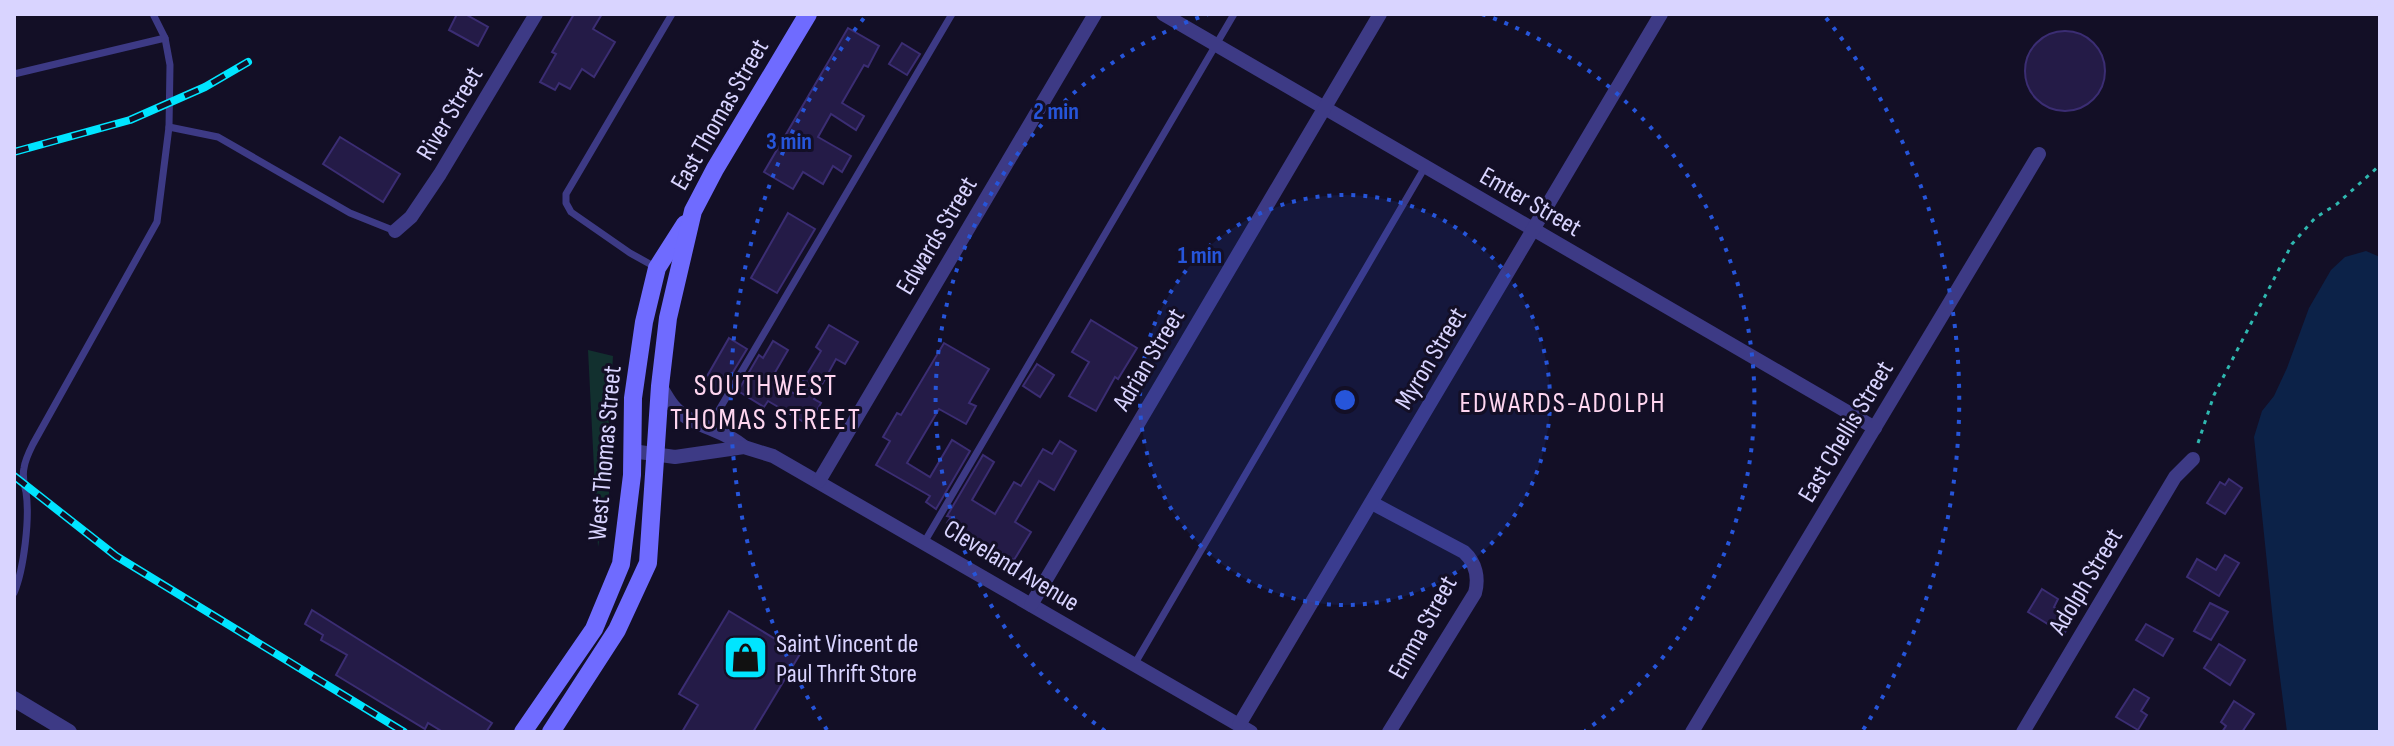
<svg xmlns="http://www.w3.org/2000/svg" width="2394" height="746" viewBox="0 0 2394 746" font-family="'Sofia Sans Condensed',sans-serif">
<rect width="100%" height="100%" fill="#130f26"/>
<path fill="#12302f" d="M588 350 613 356 608 435 609 493 598 547Z"/>
<path fill="#0c2248" d="M2366 251 2380 257V732H2287L2274 631 2254 437 2262 411 2274 396 2287 368 2309 308 2331 270 2345 257Z"/>
<g fill="#241b47" stroke="#3b2d73" stroke-width="2">
<path d="M457 14H465L488 27 478 46 449 30Z"/>
<path d="M574 14H602L593 29 615 42 594 77 582 69 570 89 559 83 555 90 540 82 556 54 552 52Z"/>
<path d="M848 28 879 46 868 67 864 65 842 103 864 116 856 130 831 114 818 137 851 156 842 172 833 166 823 184 803 172 793 189 764 172Z"/>
<circle cx="2065" cy="71" r="40"/>
<path d="M902 43 920 54 907 75 889 64Z"/>
<path d="M340 137 400 174 383 202 323 164Z"/>
<path d="M788 213 815 229 777 293 751 278Z"/>
<path d="M1091 320 1137 348 1118 379 1115 377 1096 411 1069 396 1089 362 1072 352Z"/>
<path d="M829 325 858 342 845 364 836 359 814 399 821 403 809 425 768 401 764 407 738 391 759 355 763 358 773 341 788 350 770 381 795 394 821 351 816 347Z"/>
<path d="M729 338 747 349 719 395 702 385Z"/>
<path d="M944 343 989 369 969 403 976 406 966 424 939 409 907 463 930 477 952 440 970 451 936 509 926 502 930 496 876 465 890 441 883 437 897 413 901 415Z"/>
<path d="M1037 364 1054 375 1040 397 1023 386Z"/>
<path d="M1060 441 1076 451 1054 490 1039 481 1015 522 1031 532 1014 560 947 523 951 517 947 516 983 455 994 462 972 500 995 514 1014 482 1021 486 1043 449 1052 454Z"/>
<path d="M2229 479 2242 488 2225 514 2207 503 2220 482 2225 485Z"/>
<path d="M2225 555 2239 563 2219 596 2187 577 2197 559 2216 570Z"/>
<path d="M2042 589 2058 599 2054 607 2073 618 2064 634 2028 612Z"/>
<path d="M2210 603 2228 612 2211 640 2194 631Z"/>
<path d="M312 610 492 723 486 732H443L428 723 425 729 336 675 347 655 321 640 323 635 305 624Z"/>
<path d="M729 611 800 654 753 732H682L698 705 679 694Z"/>
<path d="M2146 624 2173 639 2163 656 2136 640Z"/>
<path d="M2219 644 2245 660 2230 685 2204 668Z"/>
<path d="M2134 689 2149 698 2141 711 2147 715 2138 730 2116 717Z"/>
<path d="M2234 701 2254 714 2242 732H2222L2226 726 2221 722Z"/>
</g>
<g fill="none" stroke-linecap="round" stroke-linejoin="round">
<path stroke="#2fb8b0" stroke-width="3" stroke-dasharray="4 6" stroke-linecap="butt" d="M2198 443 2214 395 2292 244 2315 218 2337 204 2380 165"/>
<g stroke="#3d3a85" stroke-width="7">
<path d="M14 74 165 38"/>
<path d="M169 127 218 137 350 213 395 231"/>
<path d="M657 268 630 253 571 212 566 203V194L672 14"/>
<path d="M712 427 716 415 952 14"/>
<path d="M925 541 1234 14"/>
<path d="M14 593C24 569 30 518 26 492 24 483 22 477 24 468 25 460 29 452 33 444L157 222 169 127 170 65 165 38 153 14"/>
<path d="M1134 665 1425 167"/>
</g>
<g stroke="#3d3a85" stroke-width="14">
<path d="M1163 14 1875 428"/>
<path d="M395 231 411 217 440 174 536 14"/>
<path d="M660 386C665 393 669 402 675 408 693 427 724 429 744 447"/>
<path d="M632 451 675 457 744 447 773 456 1251 732"/>
<path d="M819 481 1095 14"/>
<path d="M1372 503 1464 552C1476 563 1479 578 1475 593L1389 732"/>
<path d="M1031 605 1380 14"/>
<path d="M1239 725 1661 14"/>
<path d="M1692 732 2039 154"/>
<path d="M2023 732 2175 477 2193 459"/>
</g>
<path stroke="#3d3a85" stroke-width="16" d="M14 699 69 732"/>
<g stroke="#6f6bff" stroke-width="18">
<path d="M523 732 594 629 621 564 632 475 633 398 644 322 657 268 685 224"/>
<path d="M551 732 617 630 648 563 660 386 668 318 693 211 715 169 808 14"/>
</g>
<defs>
<g id="rail">
<path d="M14 152 130 120 205 87 248 62"/>
<path d="M14 476 116 556 404 732"/>
</g>
</defs>
<use href="#rail" stroke="#00e5ff" stroke-width="8"/>
<use href="#rail" stroke="#130f26" stroke-width="5" stroke-dasharray="15" stroke-linecap="butt"/>
</g>
<circle cx="1345" cy="400" r="205" fill="#2655da" fill-opacity=".12"/>
<g fill="none" stroke="#2655da" stroke-width="4" stroke-dasharray="4 8">
<circle cx="1345" cy="400" r="205"/>
<path d="M1105 731A409 409 0 0 1 1208 14M1482 14A409 409 0 0 1 1585 731"/>
<path d="M827 730A614 614 0 0 1 864 18M1826 18A614 614 0 0 1 1863 730"/>
</g>
<defs>
<symbol id="shop-square" viewBox="-11 -11 22 22"><rect x="-9" y="-9" width="18" height="18" rx="4" fill="#00e5ff" stroke="#130f26"/><path d="M-5-2.5h2.3a2.7 3.5 0 0 1 5.4 0H5L5.5 6h-11ZM-1.5-2.5h3a1.5 2.3 0 0 0-3 0Z" fill="#111"/></symbol>
</defs>
<g fill-rule="evenodd">
<use href="#shop-square" x="720" y="632" width="51" height="51"/>
</g>
<g text-anchor="middle" stroke-width="6" stroke-linejoin="round" paint-order="stroke">
<g font-size="26" fill="#d9d4ff" stroke="#130f26">
<text transform="translate(449 113) rotate(-59)" y="9">River Street</text>
<text transform="translate(719 114) rotate(-60)" y="9">East Thomas Street</text>
<text transform="translate(1531 201) rotate(30)" y="9">Emter Street</text>
<text transform="translate(936 235) rotate(-59)" y="9">Edwards Street</text>
<text transform="translate(1430 358) rotate(-59)" y="9">Myron Street</text>
<text transform="translate(1148 359) rotate(-59)" y="9">Adrian Street</text>
<text transform="translate(1845 431) rotate(-59)" y="9">East Chellis Street</text>
<text transform="translate(604 453) rotate(-85)" y="9">West Thomas Street</text>
<text transform="translate(1012 565) rotate(31)" y="9">Cleveland Avenue</text>
<text transform="translate(2085 581) rotate(-59)" y="9">Adolph Street</text>
<text transform="translate(1422 627) rotate(-61)" y="9">Emma Street</text>
</g>
<g font-size="26" fill="#d9d4ff" stroke="#130f26" text-anchor="start">
<text x="776" y="652">Saint Vincent de<tspan x="776" dy="30">Paul Thrift Store</tspan></text>
</g>
<g font-size="28" letter-spacing="2" fill="#ffd6f0" stroke="#130f26">
<text x="1563" y="412">EDWARDS-ADOLPH</text>
</g>
<g font-size="30" letter-spacing="2" fill="#ffd6f0" stroke="#130f26">
<text x="766" y="395">SOUTHWEST<tspan x="766" dy="34">THOMAS STREET</tspan></text>
</g>
</g>
<circle cx="1345" cy="400" r="12" fill="#2655da" stroke="#130f26" stroke-width="4"/>
<g font-size="24" text-anchor="middle" font-weight="bold" fill="#2655da" stroke="#130f26" stroke-width="6" stroke-linejoin="round" paint-order="stroke">
<text x="1056" y="119">2 min</text>
<text x="789" y="149">3 min</text>
<text x="1200" y="263">1 min</text>
</g>
<rect width="2394" height="746" fill="none" stroke="#d9d4ff" stroke-width="32"/>
</svg>
